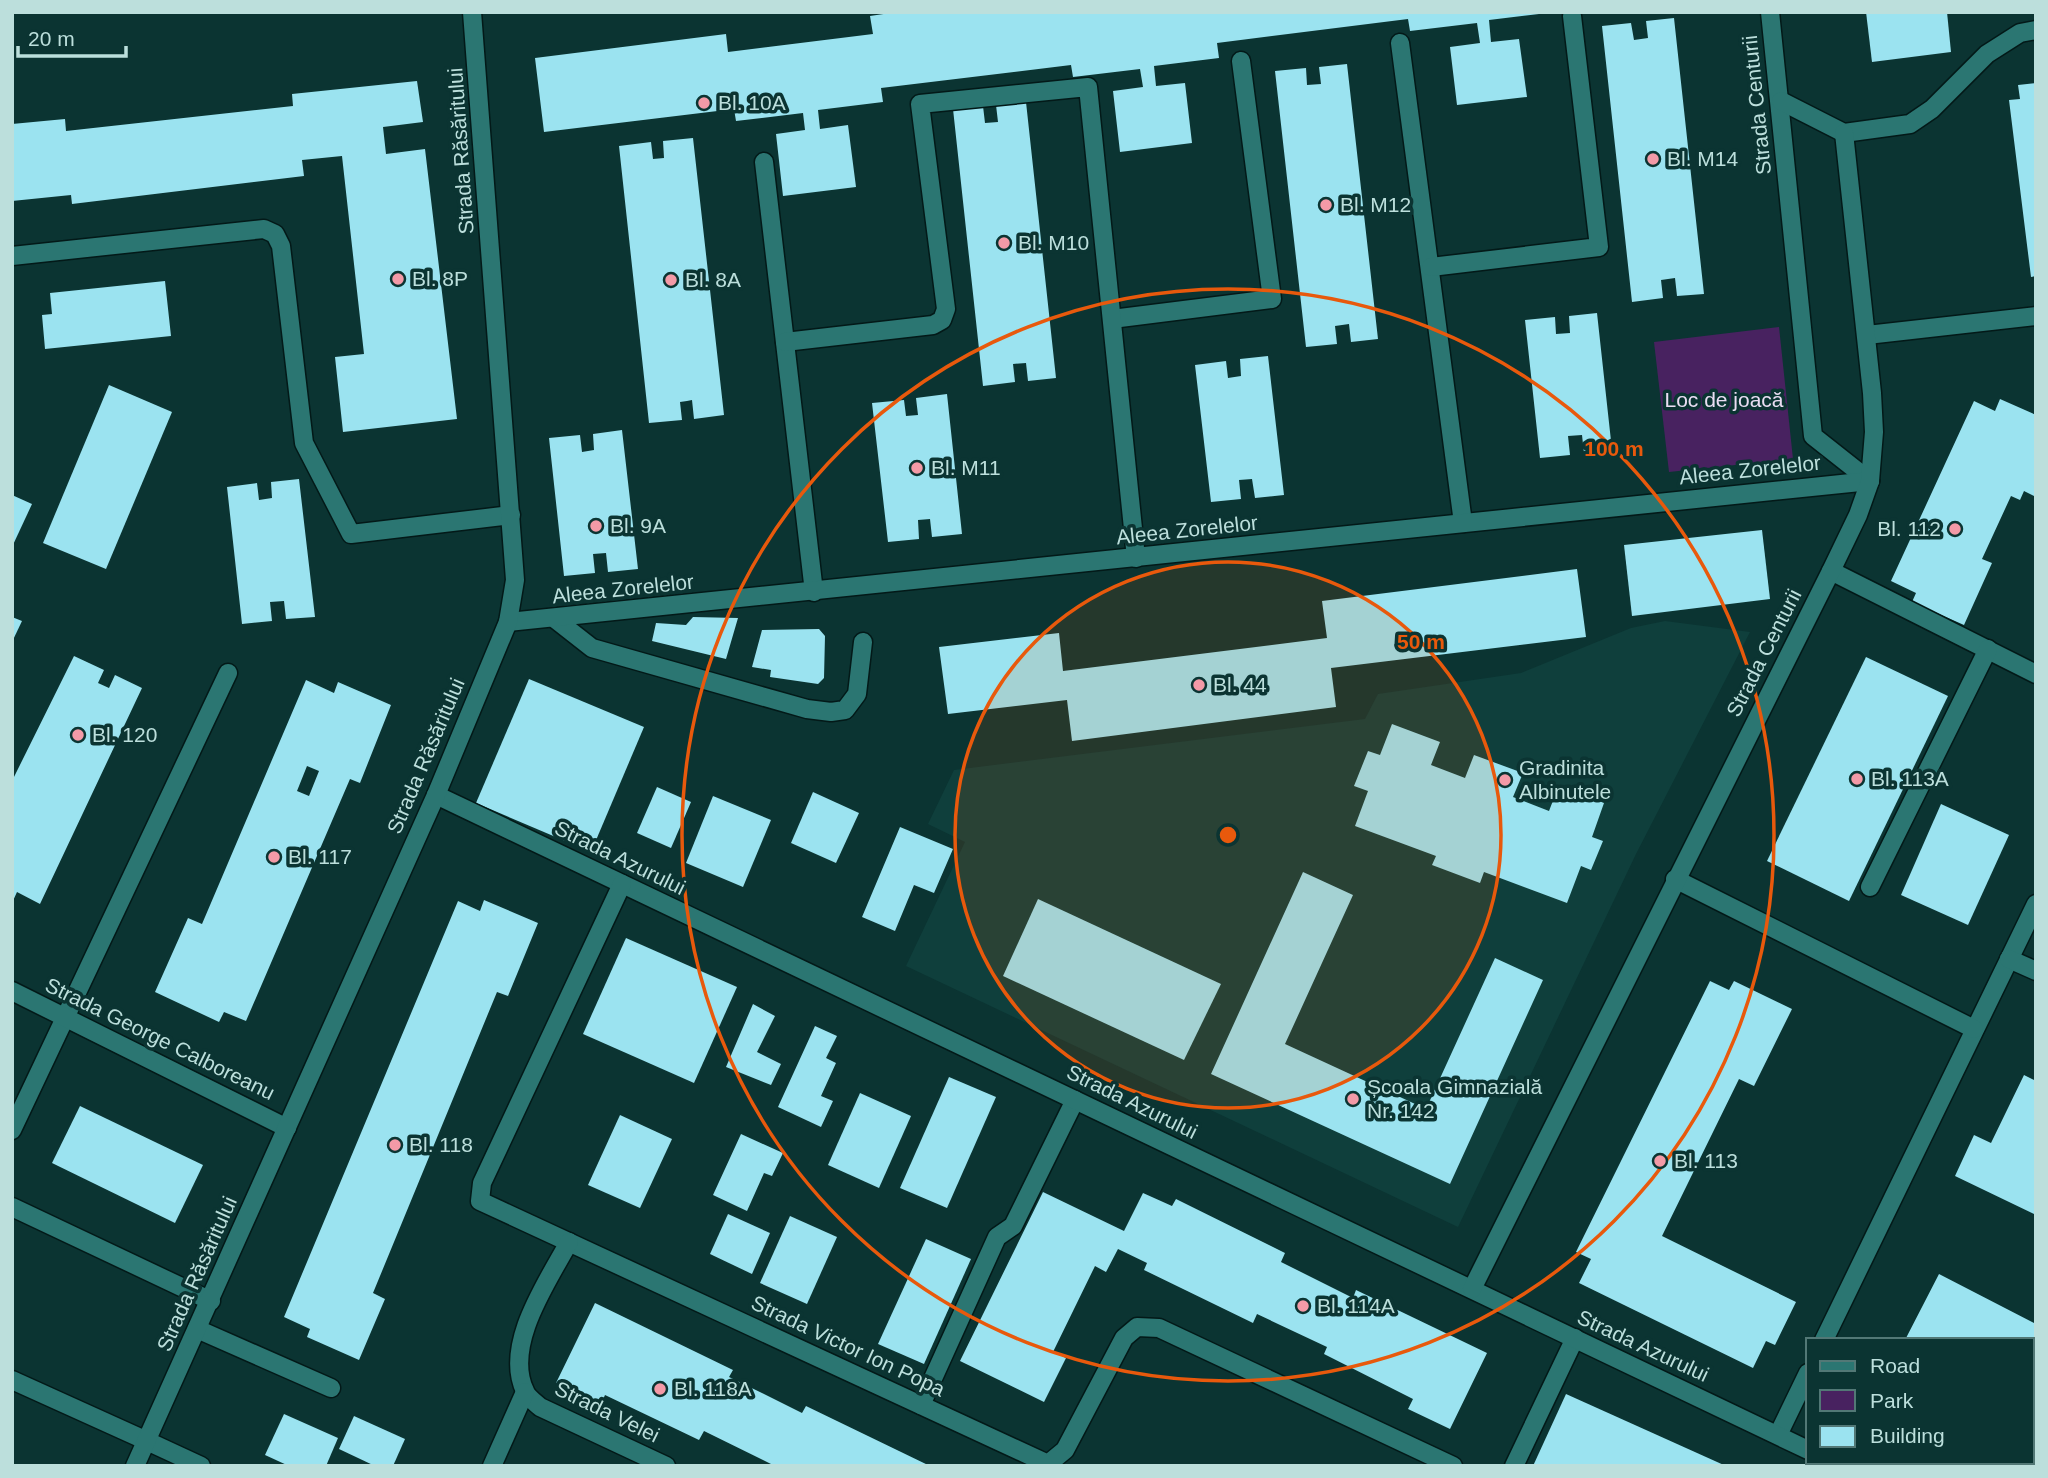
<svg xmlns="http://www.w3.org/2000/svg" width="2048" height="1478" viewBox="0 0 2048 1478" font-family="Helvetica,sans-serif">
<rect width="100%" height="100%" fill="#0b3432"/>
<path fill="#0f3f3c" d="M1665 621 1750 632 1636 854 1458 1227 906 966 965 842 928 824 954 770 1365 719 1378 694 1521 673 1631 628Z"/>
<path fill="#482260" d="M1779 327 1793 459 1669 472 1654 342Z"/>
<g fill="#9be3f0" fill-rule="evenodd">
<path d="M897 12H1539V14L1489 20 1491 42 1519 39 1527 97 1457 105 1450 47 1480 43 1477 23 1410 31 1408 19 1217 43 1219 58 1154 66 1156 86 1185 83 1192 143 1120 152 1113 91 1143 87 1140 69 1073 77 1071 65 881 88 883 102 818 110 820 129 848 125 856 187 783 196 776 134 805 130 803 113 736 121 734 109 544 132 535 58 726 34 728 52 873 34 870 16Z"/>
<path d="M1866 12H1947L1951 52 1872 62Z"/>
<path d="M1674 18 1704 294 1677 296 1675 278 1661 280 1663 298 1632 302 1602 26 1631 23 1634 40 1648 38 1646 21Z"/>
<path d="M1347 64 1378 339 1351 342 1349 324 1335 326 1337 344 1306 347 1275 71 1306 68 1307 85 1321 84 1319 67Z"/>
<path d="M417 81 423 122 383 127 386 154 425 149 457 419 343 432 335 357 364 354 342 156 302 160 304 176 72 204 71 195 12 201V124L65 119 66 131 293 106 292 94Z"/>
<path d="M2036 83V276L2031 277 2009 100 2020 99 2018 85Z"/>
<path d="M1026 102 1056 378 1028 381 1026 363 1013 364 1015 382 983 386 953 109 983 106 985 123 998 122 996 105Z"/>
<path d="M693 138 724 415 694 419 692 400 687 401 680 402 682 420 649 423 619 146 651 142 653 159 664 158 663 141Z"/>
<path d="M165 281 171 336 45 349 42 315 52 314 50 293Z"/>
<path d="M1597 313 1612 450 1584 453 1582 435 1568 436 1570 455 1540 458 1525 320 1555 317 1556 334 1570 333 1569 316Z"/>
<path d="M1268 356 1284 495 1255 498 1252 479 1239 480 1241 499 1211 502 1195 365 1226 361 1228 378 1241 376 1240 359Z"/>
<path d="M109 385 172 412 106 569 43 543Z"/>
<path d="M947 394 962 534 932 537 930 519 918 520 919 539 888 542 872 403 904 400 906 416 918 415 916 398Z"/>
<path d="M2000 399 2036 415V497L2024 491 2020 500 2011 496 1982 559 1992 563 1964 625 1912 602 1916 593 1891 581 1974 401 1995 411Z"/>
<path d="M622 430 638 569 608 572 606 553 593 554 595 573 564 576 549 438 580 435 582 452 594 450 593 434Z"/>
<path d="M299 479 315 617 286 619 284 601 270 602 272 621 242 624 227 487 257 483 259 500 272 498 271 482Z"/>
<path d="M12 495 32 504 12 547Z"/>
<path d="M1762 530 1770 599 1632 616 1624 545Z"/>
<path d="M1577 569 1586 637 1331 668 1336 707 1072 741 1067 700 948 714 939 647 1059 633 1063 671 1327 638 1322 601Z"/>
<path d="M12 617 22 621 12 642Z"/>
<path d="M693 617 738 618 726 659 652 641 656 623 686 625Z"/>
<path d="M819 629 825 636 824 678 818 684 770 677 771 670 752 667 762 630Z"/>
<path d="M74 656 104 670 98 683 109 688 115 675 142 688 40 904 17 892 12 903V781Z"/>
<path d="M1866 657 1948 696 1849 901 1767 861Z"/>
<path d="M529 679 644 727 591 852 476 803Z"/>
<path d="M306 680 334 693 338 682 391 705 360 783 350 779 246 1021 224 1012 219 1022 155 992 188 918 202 924ZM307 766 319 771 309 796 297 791Z"/>
<path d="M1392 724 1440 742 1431 765 1465 778 1474 755 1523 773 1513 797 1549 811 1559 785 1604 803 1592 837 1603 841 1591 870 1581 866 1567 903 1484 872 1480 883 1432 865 1436 856 1355 826 1368 791 1354 786 1368 751 1380 755Z"/>
<path d="M657 787 691 802 671 848 637 833Z"/>
<path d="M813 792 859 813 836 863 791 843Z"/>
<path d="M713 796 771 820 743 887 686 863Z"/>
<path d="M1941 804 2009 835 1968 925 1901 895Z"/>
<path d="M900 827 953 849 934 893 914 885 895 931 862 917Z"/>
<path d="M1303 872 1353 895 1285 1044 1426 1109 1495 958 1543 980 1450 1184 1211 1074Z"/>
<path d="M1038 899 1221 984 1184 1060 1003 976Z"/>
<path d="M484 900 538 923 508 996 497 992 373 1293 385 1299 359 1360 307 1337 310 1329 284 1317 458 901 480 911Z"/>
<path d="M626 938 737 987 694 1083 583 1034Z"/>
<path d="M1710 981 1729 990 1734 981 1792 1009 1754 1086 1739 1079 1662 1236 1796 1302 1775 1345 1766 1341 1753 1368 1579 1283 1591 1259 1576 1252Z"/>
<path d="M753 1004 775 1016 757 1052 781 1064 771 1085 726 1067Z"/>
<path d="M815 1026 837 1036 826 1058 836 1063 821 1096 833 1101 821 1127 778 1107Z"/>
<path d="M2024 1075 2036 1081V1215L1955 1176 1974 1135 1991 1143Z"/>
<path d="M949 1077 996 1097 947 1208 900 1188Z"/>
<path d="M860 1093 911 1116 879 1188 828 1165Z"/>
<path d="M80 1106 203 1165 175 1223 52 1163Z"/>
<path d="M620 1115 672 1139 640 1208 588 1185Z"/>
<path d="M741 1134 783 1153 772 1176 764 1173 747 1211 713 1195Z"/>
<path d="M1043 1192 1124 1231 1143 1193 1172 1206 1176 1199 1285 1253 1281 1262 1353 1298 1356 1290 1487 1353 1450 1429 1408 1409 1413 1399 1324 1354 1327 1347 1257 1314 1253 1323 1144 1270 1147 1263 1118 1249 1106 1272 1095 1266 1053 1352 1066 1358 1044 1402 960 1361Z"/>
<path d="M728 1214 770 1233 752 1274 710 1254Z"/>
<path d="M790 1216 837 1237 807 1304 760 1283Z"/>
<path d="M926 1239 971 1259 924 1364 878 1344Z"/>
<path d="M1939 1274 2036 1324V1464L2032 1462V1340H1905Z"/>
<path d="M595 1303 733 1370 729 1377 764 1394 802 1413 806 1406 930 1466H775L704 1431 699 1440 605 1395 601 1404 556 1383Z"/>
<path d="M1566 1394 1726 1466H1533Z"/>
<path d="M284 1414 338 1438 326 1466H289L265 1455Z"/>
<path d="M354 1416 405 1439 393 1466H375L339 1449Z"/>
</g>
<g fill="none" stroke-linecap="round" stroke-linejoin="round">
<defs>
<g id="service">
<path d="M1400 43 1463 523"/>
<path d="M764 162 814 592"/>
<path d="M12 256 264 229 275 234 281 246 304 443 351 534 511 515"/>
<path d="M1431 267 1599 247 1572 16"/>
<path d="M1112 319 1272 299 1241 61"/>
<path d="M785 342 933 325 942 320 946 309 920 104 1088 87 1136 558"/>
<path d="M1831 571 2036 674"/>
<path d="M555 619 592 648 807 709 831 712 845 710 857 694 863 642"/>
<path d="M1870 887 1988 649"/>
<path d="M12 1130 228 673"/>
<path d="M12 1207 211 1301"/>
<path d="M197 1329 331 1388"/>
<path d="M1824 1340 2036 904"/>
<path d="M12 1380 147 1441"/>
<path d="M921 1405 997 1237 1013 1226 1075 1100"/>
<path d="M1778 1435 1808 1373"/>
<path d="M1514 1466 1575 1338"/>
</g>
<g id="minor">
<path d="M1770 12 1813 436 1870 481"/>
<path d="M1781 101 1844 133 1910 124 1932 109 1987 54 2020 33 2036 30"/>
<path d="M1867 335 2036 316"/>
<path d="M508 622 1870 481"/>
<path d="M436 795 1808 1450"/>
<path d="M1675 879 1974 1029"/>
<path d="M622 884 482 1183 480 1201 1048 1464 1065 1450 1124 1338 1137 1327 1159 1328 1453 1466"/>
<path d="M2009 959 2036 971"/>
<path d="M12 991 287 1128"/>
<path d="M569 1242C548 1281 503 1345 525 1391 527 1397 536 1403 540 1407L666 1466"/>
<path d="M1472 1289 1831 571 1858 515 1870 481 1874 432 1872 393 1844 133"/>
<path d="M147 1441 201 1466"/>
<path d="M1834 1462 1841 1466"/>
<path d="M135 1466 436 795 508 622 515 580 472 12"/>
<path d="M492 1466 525 1392"/>
</g>
</defs>
<use href="#service" stroke="#031918" stroke-width="21"/>
<use href="#minor" stroke="#031918" stroke-width="21"/>
<use href="#service" stroke="#2b7672" stroke-width="18"/>
<use href="#minor" stroke="#2b7672" stroke-width="18"/>
</g>
<circle cx="1228" cy="835" r="273" fill="#e8590c" fill-opacity=".12"/>
<g fill="none" stroke="#e8590c" stroke-width="3.5">
<circle cx="1228" cy="835" r="273"/>
<circle cx="1228" cy="835" r="546"/>
</g>
<g fill="#f39aa7" stroke="#0b3432" stroke-width="2.5">
<circle cx="704" cy="103" r="7"/>
<circle cx="1653" cy="159" r="7"/>
<circle cx="1326" cy="205" r="7"/>
<circle cx="1004" cy="243" r="7"/>
<circle cx="398" cy="279" r="7"/>
<circle cx="671" cy="280" r="7"/>
<circle cx="917" cy="468" r="7"/>
<circle cx="596" cy="526" r="7"/>
<circle cx="1955" cy="529" r="7"/>
<circle cx="1199" cy="685" r="7"/>
<circle cx="78" cy="735" r="7"/>
<circle cx="1857" cy="779" r="7"/>
<circle cx="1505" cy="780" r="7"/>
<circle cx="274" cy="857" r="7"/>
<circle cx="1353" cy="1099" r="7"/>
<circle cx="395" cy="1145" r="7"/>
<circle cx="1660" cy="1161" r="7"/>
<circle cx="1303" cy="1306" r="7"/>
<circle cx="660" cy="1389" r="7"/>
</g>
<g text-anchor="middle" stroke-width="7" stroke-linejoin="round" paint-order="stroke">
<g font-size="21" fill="#bcdfdc" stroke="#0b3432" text-anchor="start">
<text x="718" y="110">Bl. 10A</text>
<text x="1667" y="166">Bl. M14</text>
<text x="1340" y="212">Bl. M12</text>
<text x="1018" y="250">Bl. M10</text>
<text x="412" y="286">Bl. 8P</text>
<text x="685" y="287">Bl. 8A</text>
<text x="931" y="475">Bl. M11</text>
<text x="610" y="533">Bl. 9A</text>
<text x="1941" y="536" text-anchor="end">Bl. 112</text>
<text x="1213" y="692">Bl. 44</text>
<text x="92" y="742">Bl. 120</text>
<text x="1519" y="775">Gradinita<tspan x="1519" dy="24">Albinutele</tspan></text>
<text x="1871" y="786">Bl. 113A</text>
<text x="288" y="864">Bl. 117</text>
<text x="1367" y="1094">Școala Gimnazială<tspan x="1367" dy="24">Nr. 142</tspan></text>
<text x="409" y="1152">Bl. 118</text>
<text x="1674" y="1168">Bl. 113</text>
<text x="1317" y="1313">Bl. 114A</text>
<text x="674" y="1396">Bl. 118A</text>
</g>
<g font-size="21" fill="#bcdfdc" stroke="#0b3432">
<text transform="translate(1757 105) rotate(-96)" y="7">Strada Centurii</text>
<text transform="translate(461 151) rotate(-94)" y="7">Strada Răsăritului</text>
<text transform="translate(1750 470) rotate(-6)" y="7">Aleea Zorelelor</text>
<text transform="translate(1187 530) rotate(-6)" y="7">Aleea Zorelelor</text>
<text transform="translate(623 589) rotate(-6)" y="7">Aleea Zorelelor</text>
<text transform="translate(1764 653) rotate(-63)" y="7">Strada Centurii</text>
<text transform="translate(426 756) rotate(-67)" y="7">Strada Răsăritului</text>
<text transform="translate(620 858) rotate(26)" y="7">Strada Azurului</text>
<text transform="translate(160 1039) rotate(26)" y="7">Strada George Calboreanu</text>
<text transform="translate(1132 1102) rotate(26)" y="7">Strada Azurului</text>
<text transform="translate(197 1274) rotate(-66)" y="7">Strada Răsăritului</text>
<text transform="translate(848 1346) rotate(25)" y="7">Strada Victor Ion Popa</text>
<text transform="translate(1643 1346) rotate(25)" y="7">Strada Azurului</text>
<text transform="translate(607 1412) rotate(26)" y="7">Strada Velei</text>
</g>
<g font-size="21" fill="#eaddf3" stroke="#0b3432">
<text x="1724" y="407">Loc de joacă</text>
</g>
</g>
<circle cx="1228" cy="835" r="10" fill="#e8590c" stroke="#0b3432" stroke-width="3.5"/>
<g font-size="21" text-anchor="middle" font-weight="bold" fill="#e8590c" stroke="#0b3432" stroke-width="7" stroke-linejoin="round" paint-order="stroke">
<text x="1614" y="456">100 m</text>
<text x="1421" y="649">50 m</text>
</g>
<rect width="2048" height="1478" fill="none" stroke="#bcdfdc" stroke-width="28"/>
<rect x="1806" y="1338" width="228" height="126" fill="#0b3432" stroke="#527876" stroke-width="2"/>
<rect x="1820" y="1361" width="35" height="10" fill="#2b7672" stroke="#527876" stroke-width="2"/>
<text x="1870" y="1373" font-size="21" fill="#bcdfdc">Road</text>
<rect x="1820" y="1390" width="35" height="21" fill="#482260" stroke="#527876" stroke-width="2"/>
<text x="1870" y="1408" font-size="21" fill="#bcdfdc">Park</text>
<rect x="1820" y="1426" width="35" height="21" fill="#9be3f0" stroke="#527876" stroke-width="2"/>
<text x="1870" y="1443" font-size="21" fill="#bcdfdc">Building</text>
<path d="M18 46v10h108v-10" fill="none" stroke="#bcdfdc" stroke-width="3.5"/>
<text x="28" y="46" font-size="21" fill="#bcdfdc" stroke="#0b3432" stroke-width="5" paint-order="stroke">20 m</text>
</svg>
